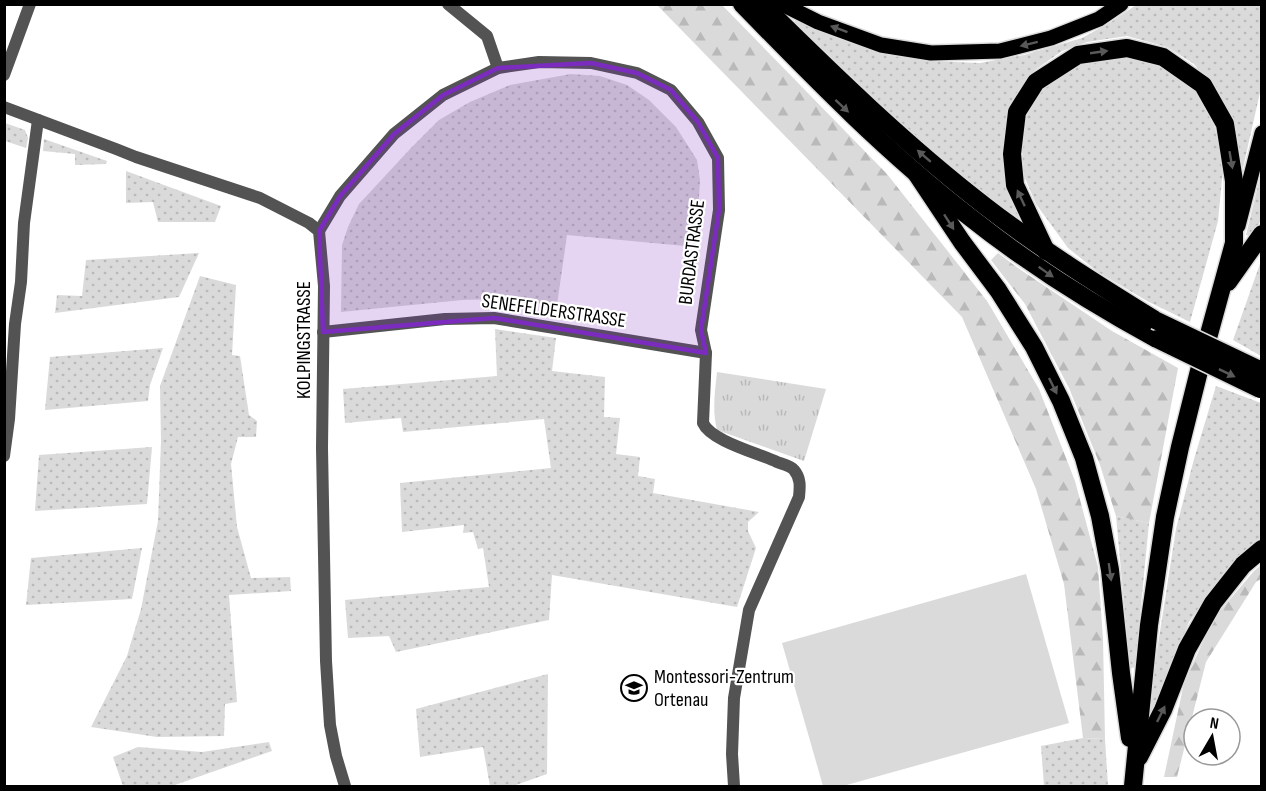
<svg xmlns="http://www.w3.org/2000/svg" width="1266" height="791" viewBox="0 0 1266 791" font-family="'Sofia Sans Condensed',sans-serif">
<defs>
<pattern id="grass-dots" width="8" height="8" patternUnits="userSpaceOnUse" patternTransform="scale(1.5)"><rect width="8" height="8" fill="#dadada"/><path d="M2 2h.1M6 6h.1" fill="none" stroke="#b9b9b9" stroke-width="1.8" stroke-linecap="round"/></pattern>
<pattern id="forest-firs" width="22" height="20" patternUnits="userSpaceOnUse" patternTransform="scale(1.5)"><rect width="22" height="20" fill="#dadada"/><path d="M5 1l3.5 6h-7zM16 11l3.5 6h-7z" fill="#b9b9b9"/></pattern>
<pattern id="park-tufts" width="24" height="20" patternUnits="userSpaceOnUse" patternTransform="scale(1.5)"><rect width="24" height="20" fill="#dadada"/><path d="M3 7l-1-3M5 7V3M7 7l1-3M15 17l-1-3M17 17v-4M19 17l1-3" fill="none" stroke="#b9b9b9"/></pattern>
</defs>
<rect width="100%" height="100%" fill="#fff"/>
<g fill="url(#grass-dots)">
<path d="M1136 5H1261V88L1243 168 1238 165 1236 140 1229 113 1209 82 1194 64 1167 47 1127 36 1087 42 1062 51 1035 70 1011 106 1005 130 1003 160 1009 189 1021 217 1016 219 916 138 794 22 797 18 848 42 888 55 928 61 980 63 1024 55 1082 38 1111 22Z"/>
<path d="M1131 56 1157 62 1183 76 1210 110 1220 148 1223 169 1218 221 1190 322 1147 301 1098 272 1068 248 1036 204 1024 176 1022 144 1026 118 1035 98 1052 80 1076 63Z"/>
<path d="M571 74 600 76 627 85 649 100 676 127 697 160 700 180 696 247 567 235 557 305 497 299 462 300 341 312 342 245 348 227 359 204 411 148 439 120 470 102 510 85Z"/>
<path d="M5 123 25 130 28 138 26 148 5 141Z"/>
<path d="M44 139 107 161 106 164 75 165V154L43 151Z"/>
<path d="M126 171 221 206 215 222H158L153 202 126 203Z"/>
<path d="M1261 173V221L1250 236 1246 235Z"/>
<path d="M199 253 179 297 55 313 57 295 82 296 86 260Z"/>
<path d="M1261 261 1262 356H1261L1233 340Z"/>
<path d="M200 276 236 285 232 355 240 356 249 415 257 421 256 437H238L231 464 237 527 251 578 290 577 291 591 229 595 237 702 225 704 224 736 157 737 91 727 127 656 141 609 158 521 161 441 160 386Z"/>
<path d="M495 329 556 338 552 371 605 377 604 417 620 418 616 454 640 457 638 476 655 479 653 493 759 512 748 522V531L756 548 737 607 552 575 549 620 396 652 389 636 348 638 345 600 489 587 483 548 478 549 473 532 463 533 464 525 402 532 400 483 551 468 544 419 403 432 401 418 345 423 343 389 497 376Z"/>
<path d="M163 348 150 385 148 401 45 410 50 357Z"/>
<path d="M1216 386 1261 403V539L1229 566 1189 622 1152 716 1149 702 1176 529 1194 459Z"/>
<path d="M152 447 147 504 35 511 39 455Z"/>
<path d="M1116 516 1149 523 1135 667 1130 669Z"/>
<path d="M142 548 132 599 26 605 31 558Z"/>
<path d="M548 674 547 774 513 786H490L483 747 420 757 416 709Z"/>
<path d="M1083 738 1105 739 1108 786H1044L1041 746Z"/>
<path d="M269 742 272 751 172 786H123L113 757 138 747 202 752Z"/>
</g>
<g fill="url(#forest-firs)">
<path d="M657 5H722L887 174 987 301 1039 389 1075 481 1098 567 1103 639 1105 739 1083 738 1064 584 1036 489 962 317Z"/>
<path d="M998 253 1018 268 1112 331 1178 368 1149 523 1116 516 1100 465 1069 388 1025 304 991 260Z"/>
<path d="M1261 565V579L1256 582 1206 662 1177 777H1164L1184 683 1214 618 1254 571Z"/>
</g>
<path fill="url(#park-tufts)" d="M717 372 826 389 804 461 717 430C712 410 715 391 717 372Z"/>
<path fill="#dadada" d="M1026 574 1069 723 843 786H823L782 643Z"/>
<g fill="none" stroke-linecap="round" stroke-linejoin="round">
<defs>
<g id="primary">
<path d="M782 4 818 22 881 45 931 53 1000 51 1051 38 1099 19 1121 4"/>
<path d="M1238 226 1262 133"/>
</g>
<g id="highway">
<path d="M742 4C815 79 888 154 971 218 1029 264 1092 304 1157 339"/>
<path d="M762 4C834 75 906 145 985 206 1039 248 1097 284 1155 320"/>
<path d="M916 173 962 242 998 290 1034 347 1061 401 1084 458 1100 516 1110 570 1121 673 1130 738"/>
<path d="M1046 251 1015 185 1012 154 1017 112 1036 82 1078 55 1127 48 1163 57 1203 85 1225 124 1234 181V243L1200 367 1180 447 1165 517 1149 625 1133 786"/>
<path d="M1228 282 1262 234"/>
<path d="M1139 757 1163 710 1187 649 1213 603 1243 565 1262 549"/>
</g>
</defs>
<use href="#primary" stroke="#dbdbdb" stroke-width="18"/>
<use href="#highway" stroke="#dbdbdb" stroke-width="21"/>
<g stroke="#535353" stroke-width="12">
<path d="M448 4 487 36 498 68"/>
<path d="M4 75 30 4"/>
<path d="M4 107 116 149 136 157 260 198 309 223 319 231 324 286 322 448 326 661 330 725 336 756 345 786"/>
<path d="M319 231 340 196 394 134 443 95 498 68 539 62 591 63 637 73 671 90 698 122 718 158 719 210 701 330 706 353 703 423C711 441 758 453 777 462 782 464 791 466 794 470 801 478 800 487 799 497L749 610 734 698 732 754 734 786"/>
<path d="M323 332 445 319 494 318 706 353"/>
<path d="M4 456 9 419 15 324 21 282 24 223 38 120"/>
</g>
<use href="#primary" stroke="#000" stroke-width="15"/>
<use href="#highway" stroke="#000" stroke-width="18"/>
<defs>
<g id="highway-bridge">
<path d="M1155 320 1262 371"/>
<path d="M1157 339 1260 389"/>
</g>
</defs>
<use href="#highway-bridge" stroke="#dbdbdb" stroke-width="21" stroke-linecap="butt"/>
<use href="#highway-bridge" stroke="#000" stroke-width="18"/>
</g>
<defs><path id="oneway-solid" d="M-6-.8H1V-3.2L6.5 0L1 3.2V.8H-6Z" transform="scale(1.5)"/></defs>
<g fill="#595959">
<use href="#oneway-solid" transform="translate(839 29) rotate(-160)"/>
<use href="#oneway-solid" transform="translate(1029 44) rotate(166)"/>
<use href="#oneway-solid" transform="translate(1099 52) rotate(-8)"/>
<use href="#oneway-solid" transform="translate(842 106) rotate(43)"/>
<use href="#oneway-solid" transform="translate(924 156) rotate(-139)"/>
<use href="#oneway-solid" transform="translate(1231 160) rotate(80)"/>
<use href="#oneway-solid" transform="translate(1021 198) rotate(-115)"/>
<use href="#oneway-solid" transform="translate(949 222) rotate(57)"/>
<use href="#oneway-solid" transform="translate(1046 272) rotate(35)"/>
<use href="#oneway-solid" transform="translate(1227 373) rotate(26)"/>
<use href="#oneway-solid" transform="translate(1053 386) rotate(64)"/>
<use href="#oneway-solid" transform="translate(1110 572) rotate(82)"/>
<use href="#oneway-solid" transform="translate(1161 714) rotate(-64)"/>
</g>
<path fill="#7b2cbf" fill-opacity="0.2" stroke="#7b2cbf" stroke-width="4.5" stroke-linejoin="round" d="M591 63 637 73 671 90 698 122 718 158 719 210 701 330 706 353 494 318 323 332 319 231 340 196 394 134 443 95 498 68Z"/>
<defs>
<symbol id="school-ring" viewBox="-11 -11 22 22"><circle r="9.5" fill="#fff" stroke="#000" stroke-width="1.5"/><path d="M0-5L7-2L0 1L-7-2ZM-4 1L0 2.5L4 1V4Q0 6-4 4Z" fill="#000"/></symbol>
</defs>
<g fill-rule="evenodd">
<use href="#school-ring" x="619" y="673" width="30" height="30"/>
</g>
<g text-anchor="middle" stroke-width="4.5" stroke-linejoin="round" paint-order="stroke">
<g font-size="20" fill="#000" stroke="#fff">
<text transform="translate(691 252) rotate(-83)" y="7">BURDASTRASSE</text>
<text transform="translate(554 310) rotate(8)" y="7">SENEFELDERSTRASSE</text>
<text transform="translate(303 340) rotate(-90)" y="7">KOLPINGSTRASSE</text>
</g>
<g font-size="20" fill="#000" stroke="#fff" text-anchor="start">
<text x="654" y="683">Montessori-Zentrum<tspan x="654" dy="23">Ortenau</tspan></text>
</g>
</g>
<rect width="1266" height="791" fill="none" stroke="#000000" stroke-width="12"/>
<g transform="translate(1212 737) rotate(10)"><circle r="28" fill="#ffffff" stroke="#999999" stroke-width="1.5"/>
<path d="M0-4.5L10 22L0 15L-10 22Z" fill="#000000"/>
<text y="-9" font-size="16" font-weight="bold" text-anchor="middle" fill="#000000">N</text>
</g>
</svg>
